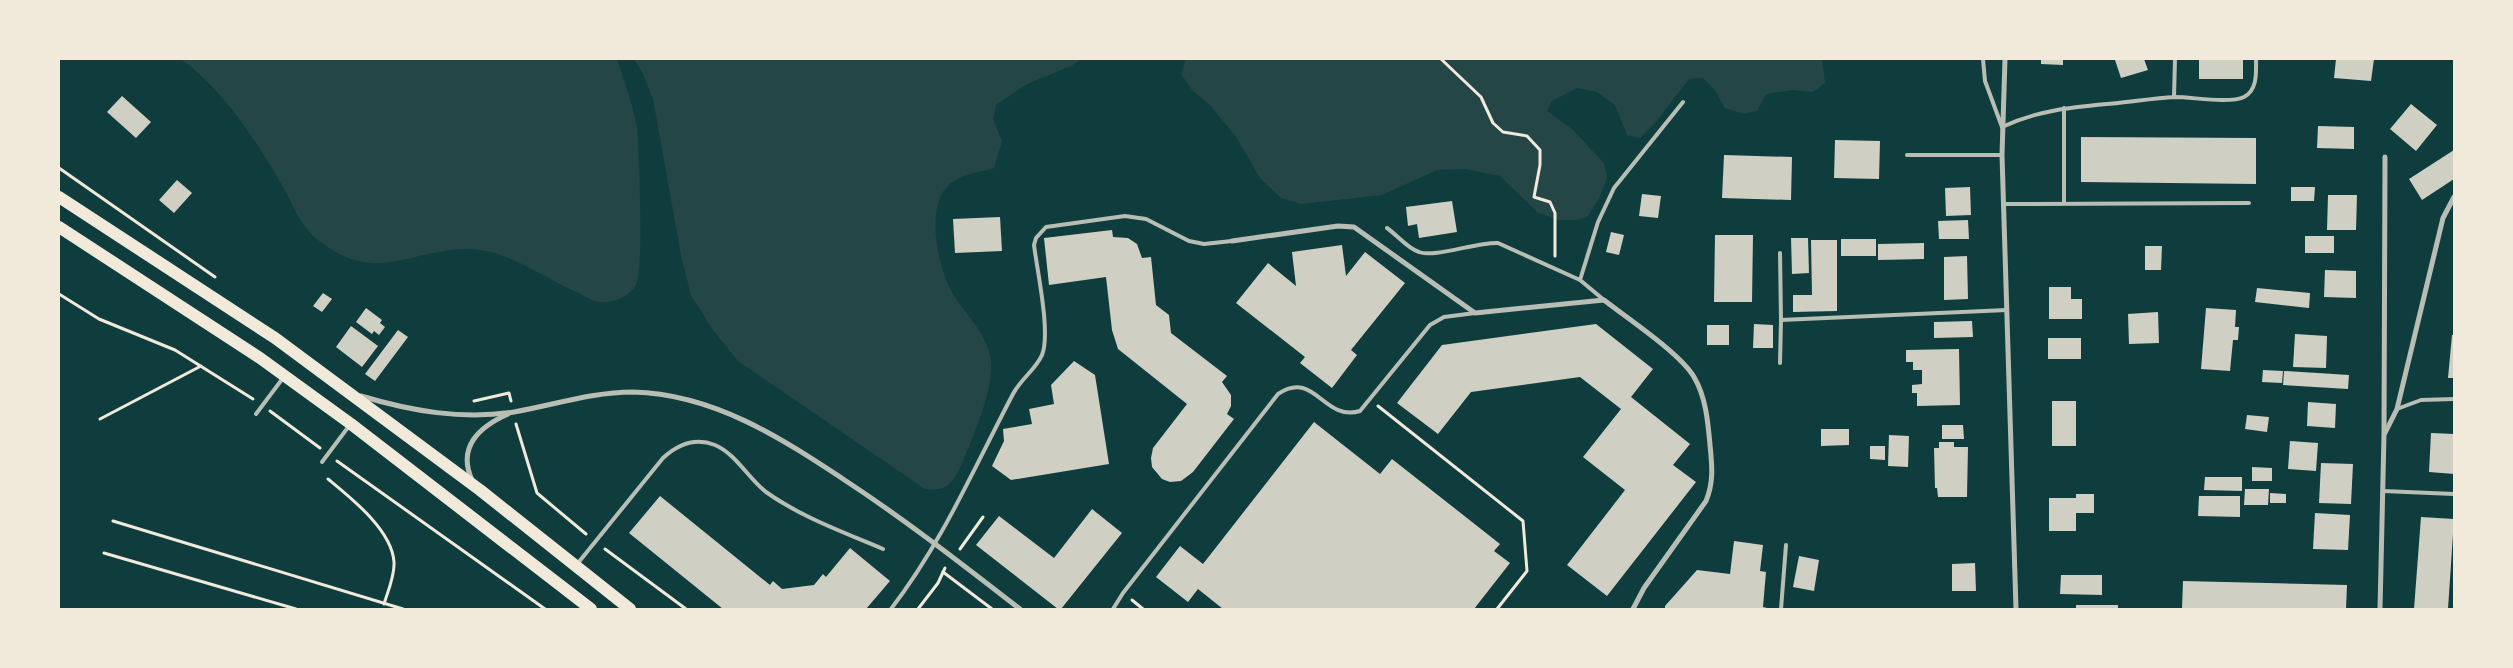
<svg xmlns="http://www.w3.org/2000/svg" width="2513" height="668" viewBox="0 0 2513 668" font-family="Mulish,sans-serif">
<rect width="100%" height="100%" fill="#0f3d3e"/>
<g fill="#244646">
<path d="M181 59H617C624 81 633 104 637 128 639 150 644 270 636 285 629 297 612 304 598 302 590 300 580 293 572 290 540 275 505 249 468 249 409 249 376 286 318 240 298 224 292 201 279 180 254 137 221 88 181 59Z"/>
<path d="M634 59H1082L1071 66 1027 84 996 105 993 119 1002 141 994 168C978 173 958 174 946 188 925 211 939 272 954 296 968 317 989 336 991 362 993 392 974 434 963 461 954 481 949 492 925 489L738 361 713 330 691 295 681 255 653 99 642 72Z"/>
<path d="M1186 59H1822L1825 83 1813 92 1792 90 1766 94 1757 111 1743 114 1725 108 1714 89 1703 78 1689 79 1656 122 1640 138 1627 135 1615 105 1597 92 1577 88 1552 101 1547 111 1573 130 1604 163 1607 178 1599 198 1588 216 1577 220H1558L1537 212 1500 176 1465 169 1437 170 1382 195 1301 204 1281 198 1260 178 1236 137 1210 105 1192 90 1181 74Z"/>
</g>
<g fill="#cfcfc3">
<path d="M2041 59H2063V65L2041 64Z"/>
<path d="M2119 59H2144L2148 70 2121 78 2115 60Z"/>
<rect x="2199" y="59" width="44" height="20"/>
<path d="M2336 59H2374L2371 81 2334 78Z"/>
<path d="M122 96 151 122 136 138 107 112Z"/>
<path d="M2411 104 2437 125 2416 151 2390 129Z"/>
<path d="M2318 126 2354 127V149L2317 148Z"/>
<path d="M2081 137 2256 138V184L2081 182Z"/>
<path d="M1835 140 1880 141 1879 179 1834 178Z"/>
<path d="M2454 150V179L2422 200 2409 179Z"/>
<path d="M1724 155 1792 157 1791 200 1722 198Z"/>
<path d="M177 180 192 193 174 213 159 200Z"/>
<path d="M1970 187 1971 215 1946 216 1945 188Z"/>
<path d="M2291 187H2315L2314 201H2291Z"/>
<path d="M1642 194 1661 196 1658 218 1639 216Z"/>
<path d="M2328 195H2357L2356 230H2327Z"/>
<path d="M1452 201 1457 232 1419 238 1417 224 1408 226 1406 207Z"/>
<path d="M1000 217 1002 251 955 253 953 219Z"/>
<path d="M1968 220 1969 239H1939L1938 221Z"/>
<path d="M1112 230 1113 237 1128 238 1137 244 1142 258 1151 257 1156 305 1169 315 1171 333 1227 376 1222 382 1231 395V406L1227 414 1234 419 1193 472 1181 481 1170 482 1162 479 1152 467 1151 458 1153 448 1187 404 1118 349 1112 330 1106 277 1049 285 1044 238Z"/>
<path d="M1611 232 1624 235 1619 255 1606 252Z"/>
<path d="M1715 235H1753L1752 302H1714Z"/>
<rect x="2305" y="236" width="29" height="17"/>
<path d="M1791 238H1808L1809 273 1792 274Z"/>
<rect x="1841" y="239" width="35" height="17"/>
<path d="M1811 240H1837V311L1793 312V295H1812Z"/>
<path d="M1924 243V259L1878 260V244Z"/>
<path d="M1342 245 1346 276 1365 252 1405 283 1351 350 1357 355 1332 388 1300 363 1305 357 1236 303 1268 263 1296 286 1292 252Z"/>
<path d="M2145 246H2162L2161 270H2145Z"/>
<path d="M1967 256 1968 299 1944 300V257Z"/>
<path d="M2325 270 2356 271V298L2324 297Z"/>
<path d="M2049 287H2071V299H2082V319H2049Z"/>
<path d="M2257 288 2310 293 2309 308 2255 302Z"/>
<path d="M323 293 332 299 322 312 313 306Z"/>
<path d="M366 308 382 320 380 323 385 327 379 335 374 331 372 334 356 322Z"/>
<path d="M2206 308 2236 310 2235 327H2239L2238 340H2233L2230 371 2201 369Z"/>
<path d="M2158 312 2159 343 2129 344 2128 314Z"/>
<path d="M1972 321 1973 337 1934 338V322Z"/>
<path d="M1596 324 1653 369 1631 397 1690 444 1673 465 1696 482 1607 596 1567 565 1625 490 1583 457 1621 409 1580 377 1471 392 1438 434 1397 403 1442 345Z"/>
<path d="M1754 324 1773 325V348H1753Z"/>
<rect x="1707" y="325" width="22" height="20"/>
<path d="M351 326 378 346 362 367 336 347Z"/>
<path d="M398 330 408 337 375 381 365 374Z"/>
<path d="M2295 334 2327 336 2326 368 2293 367Z"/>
<path d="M2452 335H2454V378H2448Z"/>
<rect x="2048" y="338" width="33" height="21"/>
<path d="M1959 349 1960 405 1917 406V393H1912V385L1922 384V370H1913V362H1906V350Z"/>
<path d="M1074 361 1095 375 1109 464 1011 480 992 466 1004 441 1003 429 1032 424 1029 409 1054 404 1051 385Z"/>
<path d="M2263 370 2283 371 2282 383 2262 382Z"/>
<path d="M2284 371 2349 375 2348 389 2283 385Z"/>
<rect x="2052" y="401" width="24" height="45"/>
<path d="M2308 402 2336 404 2335 428 2307 426Z"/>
<path d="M2247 415 2269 417 2267 432 2245 429Z"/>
<path d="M1314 422 1380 474 1392 459 1500 544 1494 551 1510 563 1474 609H1223L1198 589 1188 602 1156 577 1180 546 1203 564Z"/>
<path d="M1942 425H1963L1964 439H1942Z"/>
<path d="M1821 429H1849V445L1821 446Z"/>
<path d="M2431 433 2454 434V474L2429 472Z"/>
<path d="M1889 435 1909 436 1908 467 1888 466Z"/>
<path d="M2290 441 2318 443 2316 471 2288 469Z"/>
<path d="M1939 442H1954V447H1968L1967 497H1938L1937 488H1935L1934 448H1939Z"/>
<path d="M1870 446H1885V460L1870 459Z"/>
<path d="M2321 463 2353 464 2351 504 2319 503Z"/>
<path d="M2252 467 2272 468V481H2252Z"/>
<path d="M2205 477H2242V491L2204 490Z"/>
<path d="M2245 489H2269L2268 505H2244Z"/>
<path d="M2270 493 2286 494V503H2270Z"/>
<path d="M2076 494H2094V513H2076V531H2049V498H2076Z"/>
<path d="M660 496 770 585 773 581 782 589 814 585 823 574 826 577 850 548 890 581 866 609H723L629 533Z"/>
<path d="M2199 496H2240V517L2198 516Z"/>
<path d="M1092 509 1122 533 1061 609H1058L976 545 999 516 1054 558Z"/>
<path d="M2315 513 2350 515 2348 550 2313 549Z"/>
<path d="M2421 517 2454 519 2448 609H2414Z"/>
<path d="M1734 541 1763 545 1760 571 1766 572 1763 607 1771 609H1665V606L1697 570 1730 574Z"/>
<path d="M1799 556 1819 560 1814 591 1793 587Z"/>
<path d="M1975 563 1976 591H1952V564Z"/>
<path d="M2061 575H2102V595L2060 594Z"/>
<path d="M2183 581 2347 585 2346 609H2182Z"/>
<rect x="2076" y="605" width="42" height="4"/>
</g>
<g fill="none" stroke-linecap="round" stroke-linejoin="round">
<g stroke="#f1e9da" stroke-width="3">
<path d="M1441 59 1481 97 1493 123 1503 132 1527 136 1540 150V165L1534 197 1550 202 1555 213V256"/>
<path d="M59 168 215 277"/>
<path d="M59 294 99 319 175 350 253 399"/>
<path d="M474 401 509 393 511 401"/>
<path d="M1378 406 1523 521 1527 571 1497 609"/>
<path d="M270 411 320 448"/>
<path d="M100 419 201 366"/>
<path d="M516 424 537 493 586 534"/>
<path d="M337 461 545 609"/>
<path d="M328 479C351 498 392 530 394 562 395 575 388 591 384 604"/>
<path d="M113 521 403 609"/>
<path d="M605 549 686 609"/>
<path d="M960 549 983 517"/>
<path d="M104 553 296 609"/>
<path d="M943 572 992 609"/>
<path d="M1132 600 1143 609"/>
<path d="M918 609 938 583 945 568"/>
</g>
<g stroke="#b8beb3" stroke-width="4">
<path d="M1983 59 1985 81 2002 127C2040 109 2077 107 2118 103 2137 101 2156 98 2175 97 2193 97 2229 104 2244 97 2258 90 2256 71 2256 59"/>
<path d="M2174 97 2175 59"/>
<path d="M1907 155H2002"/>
<path d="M2064 202V108"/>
<path d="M2004 204 2249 203"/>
<path d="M1387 228C1397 235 1408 249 1419 252 1434 258 1477 242 1498 243L1580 280 1604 300"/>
<path d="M1780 253 1781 320 2007 310"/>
<path d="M1580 280 1598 222 1614 188 1683 102"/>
<path d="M1780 363 1781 320"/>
<path d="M2397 409 2421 400 2454 399"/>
<path d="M256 414 283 378"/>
<path d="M322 462 349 426"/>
<path d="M2383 491 2454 494"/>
<path d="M578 563 663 458C677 445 695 437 715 445 736 454 748 478 766 492 801 517 843 532 883 549"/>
<path d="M891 609C942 543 974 468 1013 394 1020 380 1036 369 1042 355 1051 333 1037 270 1034 245L1036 238 1046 227 1125 216 1146 219 1189 241 1204 244 1232 241"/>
<path d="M1113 609 1123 593 1278 394C1315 369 1323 422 1360 411L1430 325 1444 317 1475 313"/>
<path d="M1781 609 1786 545"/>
</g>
<g stroke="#b8beb3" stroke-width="5">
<path d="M2005 59 2002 155 2016 609"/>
<path d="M1232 241 1338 226 1354 227 1475 313 1604 300C1628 319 1680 353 1694 377 1706 397 1708 423 1710 445 1712 465 1714 482 1706 501L1644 588 1633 609"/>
<path d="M361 396C411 411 462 420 514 412 554 405 592 392 633 392 714 394 781 438 846 481 907 521 963 565 1020 609"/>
<path d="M2385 433 2397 409 2443 218 2454 197"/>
<path d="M472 480C457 447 479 427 508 414"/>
<path d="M2380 609 2384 435 2385 157"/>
</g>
<g stroke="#f1e9da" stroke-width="12">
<path d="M59 197 275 338 480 490 630 609"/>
<path d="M59 227 260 358 351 424 591 609"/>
</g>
</g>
<rect width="2513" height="668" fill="none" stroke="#f1e9da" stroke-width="120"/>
</svg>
